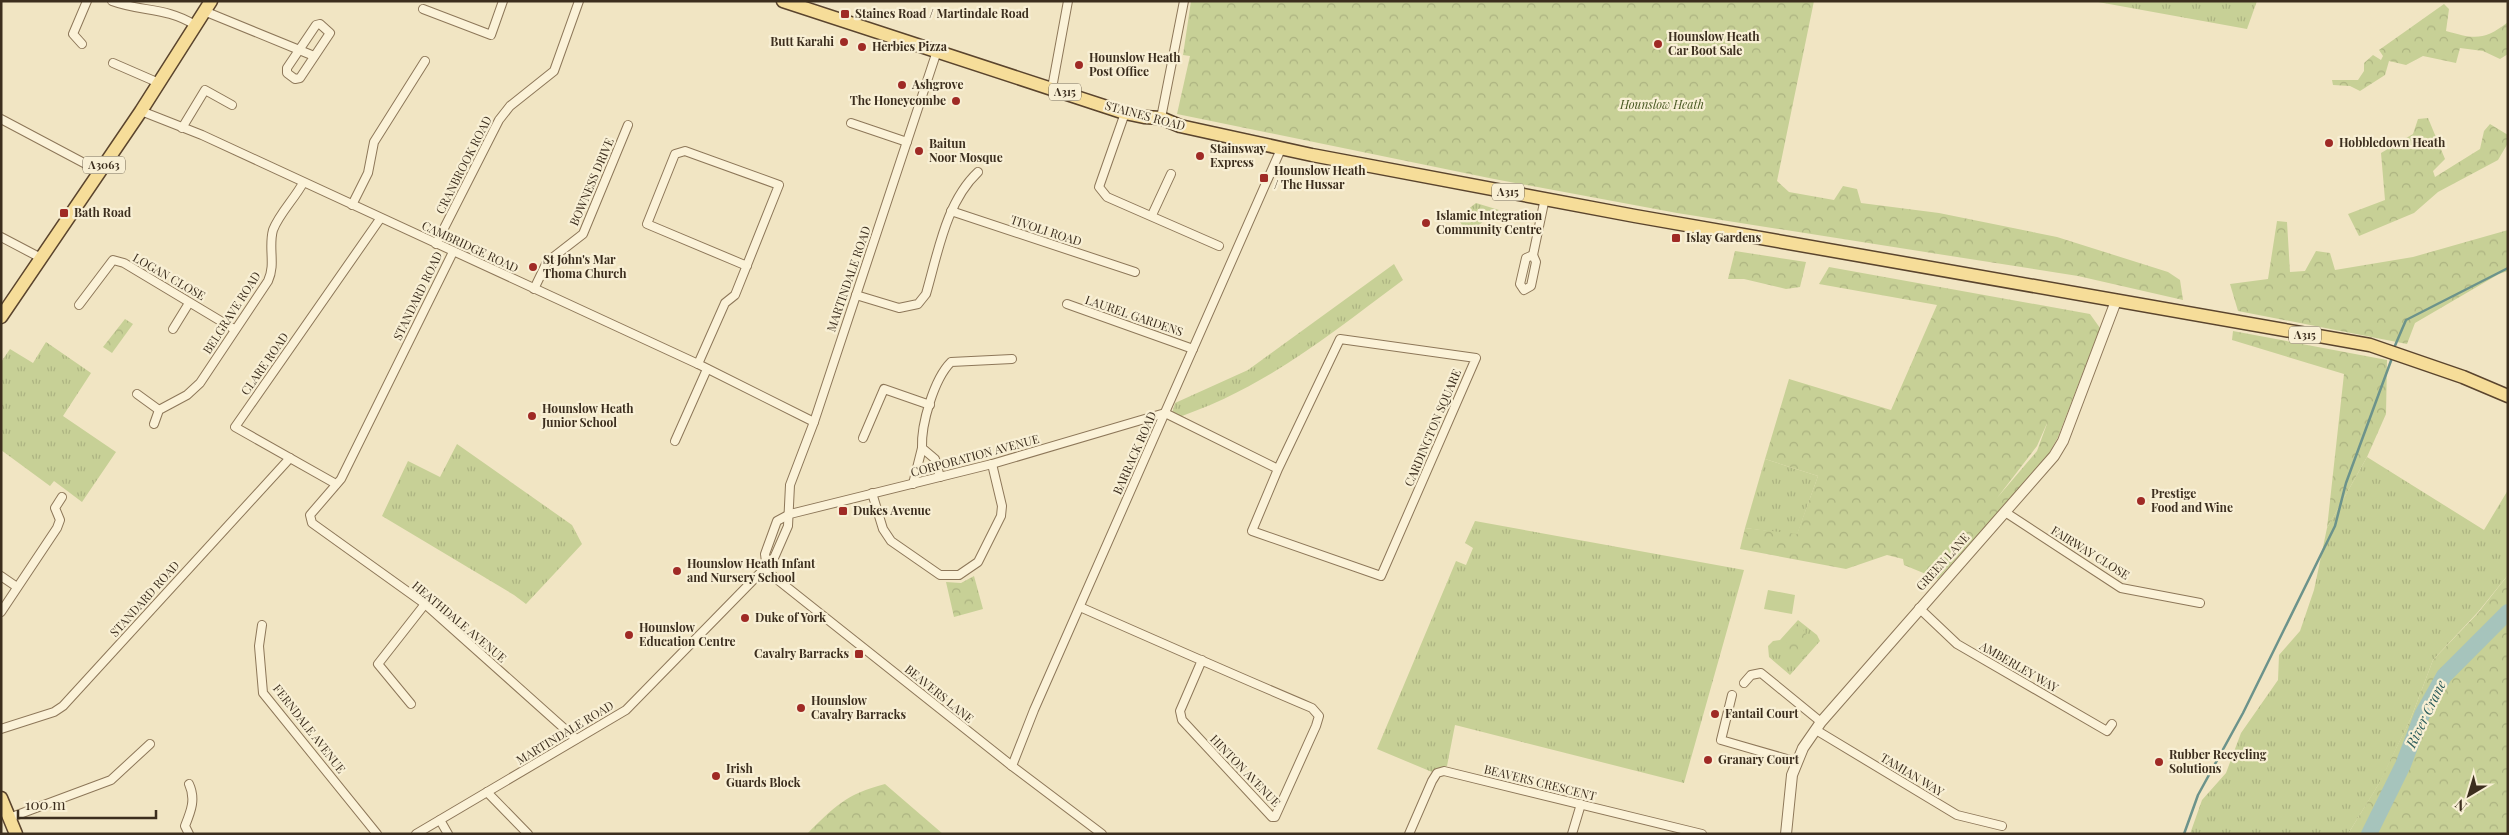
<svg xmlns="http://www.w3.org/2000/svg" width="2509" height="835" viewBox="0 0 2509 835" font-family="'Playfair Display',serif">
<defs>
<pattern id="grass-tufts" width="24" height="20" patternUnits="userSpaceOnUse" patternTransform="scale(1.25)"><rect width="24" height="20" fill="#c7d096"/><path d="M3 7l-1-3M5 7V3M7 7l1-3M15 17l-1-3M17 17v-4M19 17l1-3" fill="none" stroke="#acb381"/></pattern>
<pattern id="forest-crowns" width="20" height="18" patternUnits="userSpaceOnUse" patternTransform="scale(1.25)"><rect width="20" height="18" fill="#c7d096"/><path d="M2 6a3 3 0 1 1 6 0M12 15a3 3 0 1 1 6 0" fill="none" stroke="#acb381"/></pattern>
</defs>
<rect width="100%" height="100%" fill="#f1e5c3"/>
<g fill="url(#grass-tufts)">
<path d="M2257 1 2247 29 2098 2 2099 1Z"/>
<path d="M1476 203 1499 210 1468 233 1457 218Z"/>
<path d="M1394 264 1403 280C1326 337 1263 390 1170 420L1175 403 1248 370Z"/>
<path d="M46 342 91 373 63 416 116 452 82 502 54 481 50 486 1 450V362L10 349 33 363Z"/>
<path d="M457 444 572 525 582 544 526 604 514 595 382 516 408 461 440 477Z"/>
<path d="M2367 457 2484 530 2508 490V575L2478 612 2433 660 2411 718 2380 782 2348 834H2190L2202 800 2226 773 2241 733 2278 680 2279 655 2300 631 2314 590 2327 528Z"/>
<path d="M1765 459 1818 476 1797 535 1745 528Z"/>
<path d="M1475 521 1744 570 1684 783 1455 725 1447 766 1432 772 1377 749 1456 561 1466 565 1473 548 1465 543Z"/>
<path d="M1798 620 1817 635 1820 641 1790 675 1769 657 1768 646 1773 641 1780 640Z"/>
</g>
<g fill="url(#forest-crowns)" fill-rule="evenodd">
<path d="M1191 1H1814L1777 181 1789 192 1834 200 1843 186 1857 189 1861 203 1939 213 2057 237 2168 272 2180 280 2183 300 2078 276 1677 213 1494 179 1177 114 1190 56 1183 55Z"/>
<path d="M2444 4 2449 9 2446 31C2474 39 2484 41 2508 22V54L2500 59 2483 51 2460 48 2456 63 2423 56 2406 65 2389 61 2385 75 2360 91 2350 86 2333 85 2332 80H2358L2364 71V63L2373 55 2381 60 2383 56 2379 50Z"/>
<path d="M2428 118 2445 159 2433 171 2435 177 2480 149 2484 131 2490 124 2508 135V143L2498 160 2438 192 2414 213 2359 236 2348 214 2385 200 2381 153 2413 134 2418 119Z"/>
<path d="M2277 221 2287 222 2290 272 2305 271 2316 251 2330 253 2335 270 2413 257 2508 230V271L2499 274 2415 323 2407 344 2238 311 2230 284 2268 279Z"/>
<path d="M1735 251 1806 262 1800 287 1786 289 1744 279H1728Z"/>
<path d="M1829 267 2090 314 2100 328 2058 437 2045 461 1938 579 1904 565 1903 559 1887 555 1846 569 1740 549 1745 528 1797 534 1818 476 1765 459 1789 379 1891 410 1937 305 1819 284ZM2048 421 2037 451 1997 498 2037 446Z"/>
<path d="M125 319 133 324 112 353 103 347Z"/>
<path d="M2233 331 2387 360 2386 414 2367 457 2327 528 2344 374 2232 340Z"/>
<path d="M2508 575V834H2348L2378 785 2411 718 2433 660 2478 613Z"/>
<path d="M974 576 983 609 954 617 946 582 961 583Z"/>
<path d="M1798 623 1814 646 1803 659 1789 658 1783 652 1792 629Z"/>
<path d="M885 784 943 834H807C834 807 846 794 885 784Z"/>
</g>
<path fill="#c7d096" d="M1768 590 1795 595 1792 614 1764 609Z"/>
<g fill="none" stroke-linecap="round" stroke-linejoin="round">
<g stroke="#6c938b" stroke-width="2.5">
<path d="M2394 348 2406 320 2508 268"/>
<path d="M2184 834 2198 795 2243 713 2335 526 2346 483 2392 358"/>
</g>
<path stroke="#a6c4bc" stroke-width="16" d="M2369 834 2403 765 2422 715 2444 676 2508 612"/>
<defs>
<g id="minor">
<path d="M112 1C142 12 166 7 195 25"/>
<path d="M423 9 491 35 503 1"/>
<path d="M204 11 314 56"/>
<path d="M320 24 330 33 300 78 295 79 287 73V68L316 25Z"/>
<path d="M82 44 73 34 87 1"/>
<path d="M113 63 159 83"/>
<path d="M1052 88 1068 1"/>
<path d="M141 111 202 135 698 364 814 422"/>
<path d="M1125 113 1099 187 1107 197 1219 246"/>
<path d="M1161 118 1184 1"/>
<path d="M1 119 99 171"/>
<path d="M851 123 907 142"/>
<path d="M182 128 205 90 232 105"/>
<path d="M352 205 368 173 374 142 425 61"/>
<path d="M951 211 1135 272"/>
<path d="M1152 215 1171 174"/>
<path d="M1 237 41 258"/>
<path d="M436 244 499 120 510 106 554 71 579 1"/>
<path d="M453 252 341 479 310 515 312 523 425 604 576 739"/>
<path d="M1533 255 1536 262 1531 286 1524 290 1520 284 1526 258Z"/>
<path d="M1533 255 1545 198"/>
<path d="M534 289 547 262 583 234 628 125"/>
<path d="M856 295 899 308 918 304 926 294C938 253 946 202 978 172"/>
<path d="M1067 304 1193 349"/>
<path d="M79 305 113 260 124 263 234 329"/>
<path d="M173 329 189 303"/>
<path d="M698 364 725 303 735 295 779 185 685 151 675 154 647 224 747 266"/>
<path d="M137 394 159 410"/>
<path d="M1165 413 1278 469 1340 339 1476 358 1381 576 1252 531 1278 469"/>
<path d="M154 424 159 410 187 395 200 383 268 281C276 264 268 248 273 230 279 214 295 198 303 183"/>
<path d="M863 438 884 389 930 405"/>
<path d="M675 441 707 369"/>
<path d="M940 477 935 459 922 448C921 424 934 379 951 362L1012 359"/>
<path d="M336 484 235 427 380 219"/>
<path d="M913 484 922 448"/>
<path d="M872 493 883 529 891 541 940 575H959L978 562 1001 516 1002 506 992 464"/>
<path d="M2005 512 2121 588 2200 603"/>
<path d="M766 562 774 558 788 526 790 485 814 422 937 51"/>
<path d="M764 569 1012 766 1102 834"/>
<path d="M1 576 17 587"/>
<path d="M1080 607C1157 641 1234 675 1312 708L1319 716 1316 726 1275 817H1272L1182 720 1180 711 1202 660"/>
<path d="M1919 608 1957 644 2107 731 2112 724"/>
<path d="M1 612 57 528 60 520 55 508 62 497"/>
<path d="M262 625 259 646 263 693 377 834"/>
<path d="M1744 683 1751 675 1761 673 1821 722"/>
<path d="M1732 695 1721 740 1797 762"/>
<path d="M411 704 378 664 425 604"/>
<path d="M1 729 54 712 63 706 290 458"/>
<path d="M1816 730 1957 815 2002 826"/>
<path d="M1012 766 1034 710 1281 149"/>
<path d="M487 792 528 834"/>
<path d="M9 818 111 780 150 744"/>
<path d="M440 820 448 834"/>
<path d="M189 834 185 826C191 811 196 799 189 784"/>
<path d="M416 834 626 710 764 569 766 562 765 554 777 521 790 514 992 464 1165 413"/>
<path d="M1409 834 1432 781 1437 773 1444 771 1702 834"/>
<path d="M1572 834 1581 804"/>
</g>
<path id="tertiary" d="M1786 834 1792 775 1803 748 1821 722 2054 456 2063 441 2116 301"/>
<g id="primary">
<path d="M783 1 1125 113 1144 117 1161 118 1180 126 1312 155 1635 216 2370 345 2463 377 2508 396"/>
<path d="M1 317 141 111 211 1"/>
<path d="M1 798 16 834"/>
</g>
</defs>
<use href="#minor" stroke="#8d7759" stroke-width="10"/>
<use href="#tertiary" stroke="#8d7759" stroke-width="12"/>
<use href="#primary" stroke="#5a442d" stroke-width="15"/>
<use href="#minor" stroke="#fbf2d8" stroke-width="8"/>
<use href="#tertiary" stroke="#fbf2d8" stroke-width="10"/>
<use href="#primary" stroke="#f6dd99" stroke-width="12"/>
</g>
<g fill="#9f2a25" stroke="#f8efd4" stroke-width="2">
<rect x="840" y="9" width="10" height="10" rx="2.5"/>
<circle cx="844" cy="42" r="5"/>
<circle cx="1658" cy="44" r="5"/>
<circle cx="862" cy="47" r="5"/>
<circle cx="1079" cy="65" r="5"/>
<circle cx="902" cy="85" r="5"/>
<circle cx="956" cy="101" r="5"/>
<circle cx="2329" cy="143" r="5"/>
<circle cx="919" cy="151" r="5"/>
<circle cx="1200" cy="156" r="5"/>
<rect x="1259" y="173" width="10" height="10" rx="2.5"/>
<rect x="59" y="208" width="10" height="10" rx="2.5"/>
<circle cx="1426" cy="223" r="5"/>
<rect x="1671" y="233" width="10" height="10" rx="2.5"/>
<circle cx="533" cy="267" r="5"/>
<circle cx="532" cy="416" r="5"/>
<circle cx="2141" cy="501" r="5"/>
<rect x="838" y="506" width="10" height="10" rx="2.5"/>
<circle cx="677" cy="571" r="5"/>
<circle cx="745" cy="618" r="5"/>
<circle cx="629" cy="635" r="5"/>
<rect x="854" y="649" width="10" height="10" rx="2.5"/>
<circle cx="801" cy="708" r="5"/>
<circle cx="1715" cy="714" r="5"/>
<circle cx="1708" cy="760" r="5"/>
<circle cx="2159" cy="762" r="5"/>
<circle cx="716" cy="776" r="5"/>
</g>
<g text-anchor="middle" stroke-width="4.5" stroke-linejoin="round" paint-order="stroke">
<g fill="#f8efd4" stroke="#746855" stroke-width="1">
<rect x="1049" y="83.5" width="32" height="17" rx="4"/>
<rect x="83" y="156.5" width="42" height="17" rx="4"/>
<rect x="1492" y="183.5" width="32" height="17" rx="4"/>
<rect x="2289" y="326.5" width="32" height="17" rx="4"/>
</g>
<g font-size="11" font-weight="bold" fill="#3c2e1e">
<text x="1065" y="96">A315</text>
<text x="104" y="169">A3063</text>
<text x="1508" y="196">A315</text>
<text x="2305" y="339">A315</text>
</g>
<g font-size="12" font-weight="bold" fill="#3c2e1e" stroke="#f8efd4" text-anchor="start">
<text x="855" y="18">Staines Road / Martindale Road</text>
<text x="1668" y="41">Hounslow Heath<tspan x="1668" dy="14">Car Boot Sale</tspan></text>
<text x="834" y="46" text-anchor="end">Butt Karahi</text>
<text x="872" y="51">Herbies Pizza</text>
<text x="1089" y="62">Hounslow Heath<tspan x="1089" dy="14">Post Office</tspan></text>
<text x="912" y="89">Ashgrove</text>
<text x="946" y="105" text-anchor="end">The Honeycombe</text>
<text x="2339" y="147">Hobbledown Heath</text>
<text x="929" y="148">Baitun<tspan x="929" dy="14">Noor Mosque</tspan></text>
<text x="1210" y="153">Stainsway<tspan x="1210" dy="14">Express</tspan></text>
<text x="1274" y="175">Hounslow Heath<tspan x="1274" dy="14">/ The Hussar</tspan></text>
<text x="74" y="217">Bath Road</text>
<text x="1436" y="220">Islamic Integration<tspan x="1436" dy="14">Community Centre</tspan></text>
<text x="1686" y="242">Islay Gardens</text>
<text x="543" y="264">St John's Mar<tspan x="543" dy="14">Thoma Church</tspan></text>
<text x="542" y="413">Hounslow Heath<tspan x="542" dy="14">Junior School</tspan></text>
<text x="2151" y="498">Prestige<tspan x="2151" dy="14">Food and Wine</tspan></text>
<text x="853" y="515">Dukes Avenue</text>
<text x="687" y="568">Hounslow Heath Infant<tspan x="687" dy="14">and Nursery School</tspan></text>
<text x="755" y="622">Duke of York</text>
<text x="639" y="632">Hounslow<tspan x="639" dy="14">Education Centre</tspan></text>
<text x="849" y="658" text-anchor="end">Cavalry Barracks</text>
<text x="811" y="705">Hounslow<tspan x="811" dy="14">Cavalry Barracks</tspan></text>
<text x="1725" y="718">Fantail Court</text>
<text x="2169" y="759">Rubber Recycling<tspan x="2169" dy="14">Solutions</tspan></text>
<text x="1718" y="764">Granary Court</text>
<text x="726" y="773">Irish<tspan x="726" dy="14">Guards Block</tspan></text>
</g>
<g font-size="12" font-style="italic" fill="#495923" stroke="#f8efd4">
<text x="1662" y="109">Hounslow Heath</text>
</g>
<g font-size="12" fill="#3c2e1e" stroke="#f8efd4">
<text transform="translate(1145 116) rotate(15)" y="4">STAINES ROAD</text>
<text transform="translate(464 165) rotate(-63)" y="4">CRANBROOK ROAD</text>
<text transform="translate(592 182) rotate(-67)" y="4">BOWNESS DRIVE</text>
<text transform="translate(1046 231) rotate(18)" y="4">TIVOLI ROAD</text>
<text transform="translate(470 247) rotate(25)" y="4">CAMBRIDGE ROAD</text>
<text transform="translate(169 277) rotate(30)" y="4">LOGAN CLOSE</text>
<text transform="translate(849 279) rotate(-71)" y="4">MARTINDALE ROAD</text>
<text transform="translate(418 296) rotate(-64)" y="4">STANDARD ROAD</text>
<text transform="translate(232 313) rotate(-57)" y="4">BELGRAVE ROAD</text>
<text transform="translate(1134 316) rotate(19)" y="4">LAUREL GARDENS</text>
<text transform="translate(265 364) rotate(-55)" y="4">CLARE ROAD</text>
<text transform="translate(1433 428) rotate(-67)" y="4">CARDINGTON SQUARE</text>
<text transform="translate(1135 453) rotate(-66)" y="4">BARRACK ROAD</text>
<text transform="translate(975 456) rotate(-15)" y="4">CORPORATION AVENUE</text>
<text transform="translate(2090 553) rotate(32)" y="4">FAIRWAY CLOSE</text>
<text transform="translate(1943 562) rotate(-48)" y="4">GREEN LANE</text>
<text transform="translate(145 599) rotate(-48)" y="4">STANDARD ROAD</text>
<text transform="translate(459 622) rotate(40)" y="4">HEATHDALE AVENUE</text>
<text transform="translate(2019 667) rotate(30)" y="4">AMBERLEY WAY</text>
<text transform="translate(939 694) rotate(39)" y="4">BEAVERS LANE</text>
<text transform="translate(309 729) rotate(52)" y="4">FERNDALE AVENUE</text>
<text transform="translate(565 733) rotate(-31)" y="4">MARTINDALE ROAD</text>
<text transform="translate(1245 771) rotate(46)" y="4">HINTON AVENUE</text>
<text transform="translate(1912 775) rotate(31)" y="4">TAMIAN WAY</text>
<text transform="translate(1540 783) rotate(14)" y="4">BEAVERS CRESCENT</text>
</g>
<g font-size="14" font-style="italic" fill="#2c5c5b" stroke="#f8efd4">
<text transform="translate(2426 714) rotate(-64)" y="5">River Crane</text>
</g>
</g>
<rect width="2509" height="835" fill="none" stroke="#3c2e1e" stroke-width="5"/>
<g transform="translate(2469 795) rotate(218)" stroke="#f8efd4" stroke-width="4" paint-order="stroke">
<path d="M0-4L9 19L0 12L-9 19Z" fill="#3c2e1e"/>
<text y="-8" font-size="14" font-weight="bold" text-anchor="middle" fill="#3c2e1e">N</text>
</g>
<path d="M18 810v8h138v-8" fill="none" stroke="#3c2e1e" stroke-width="2.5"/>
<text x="25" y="810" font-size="15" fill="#3c2e1e" stroke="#f8efd4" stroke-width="4" paint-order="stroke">100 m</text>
</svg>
